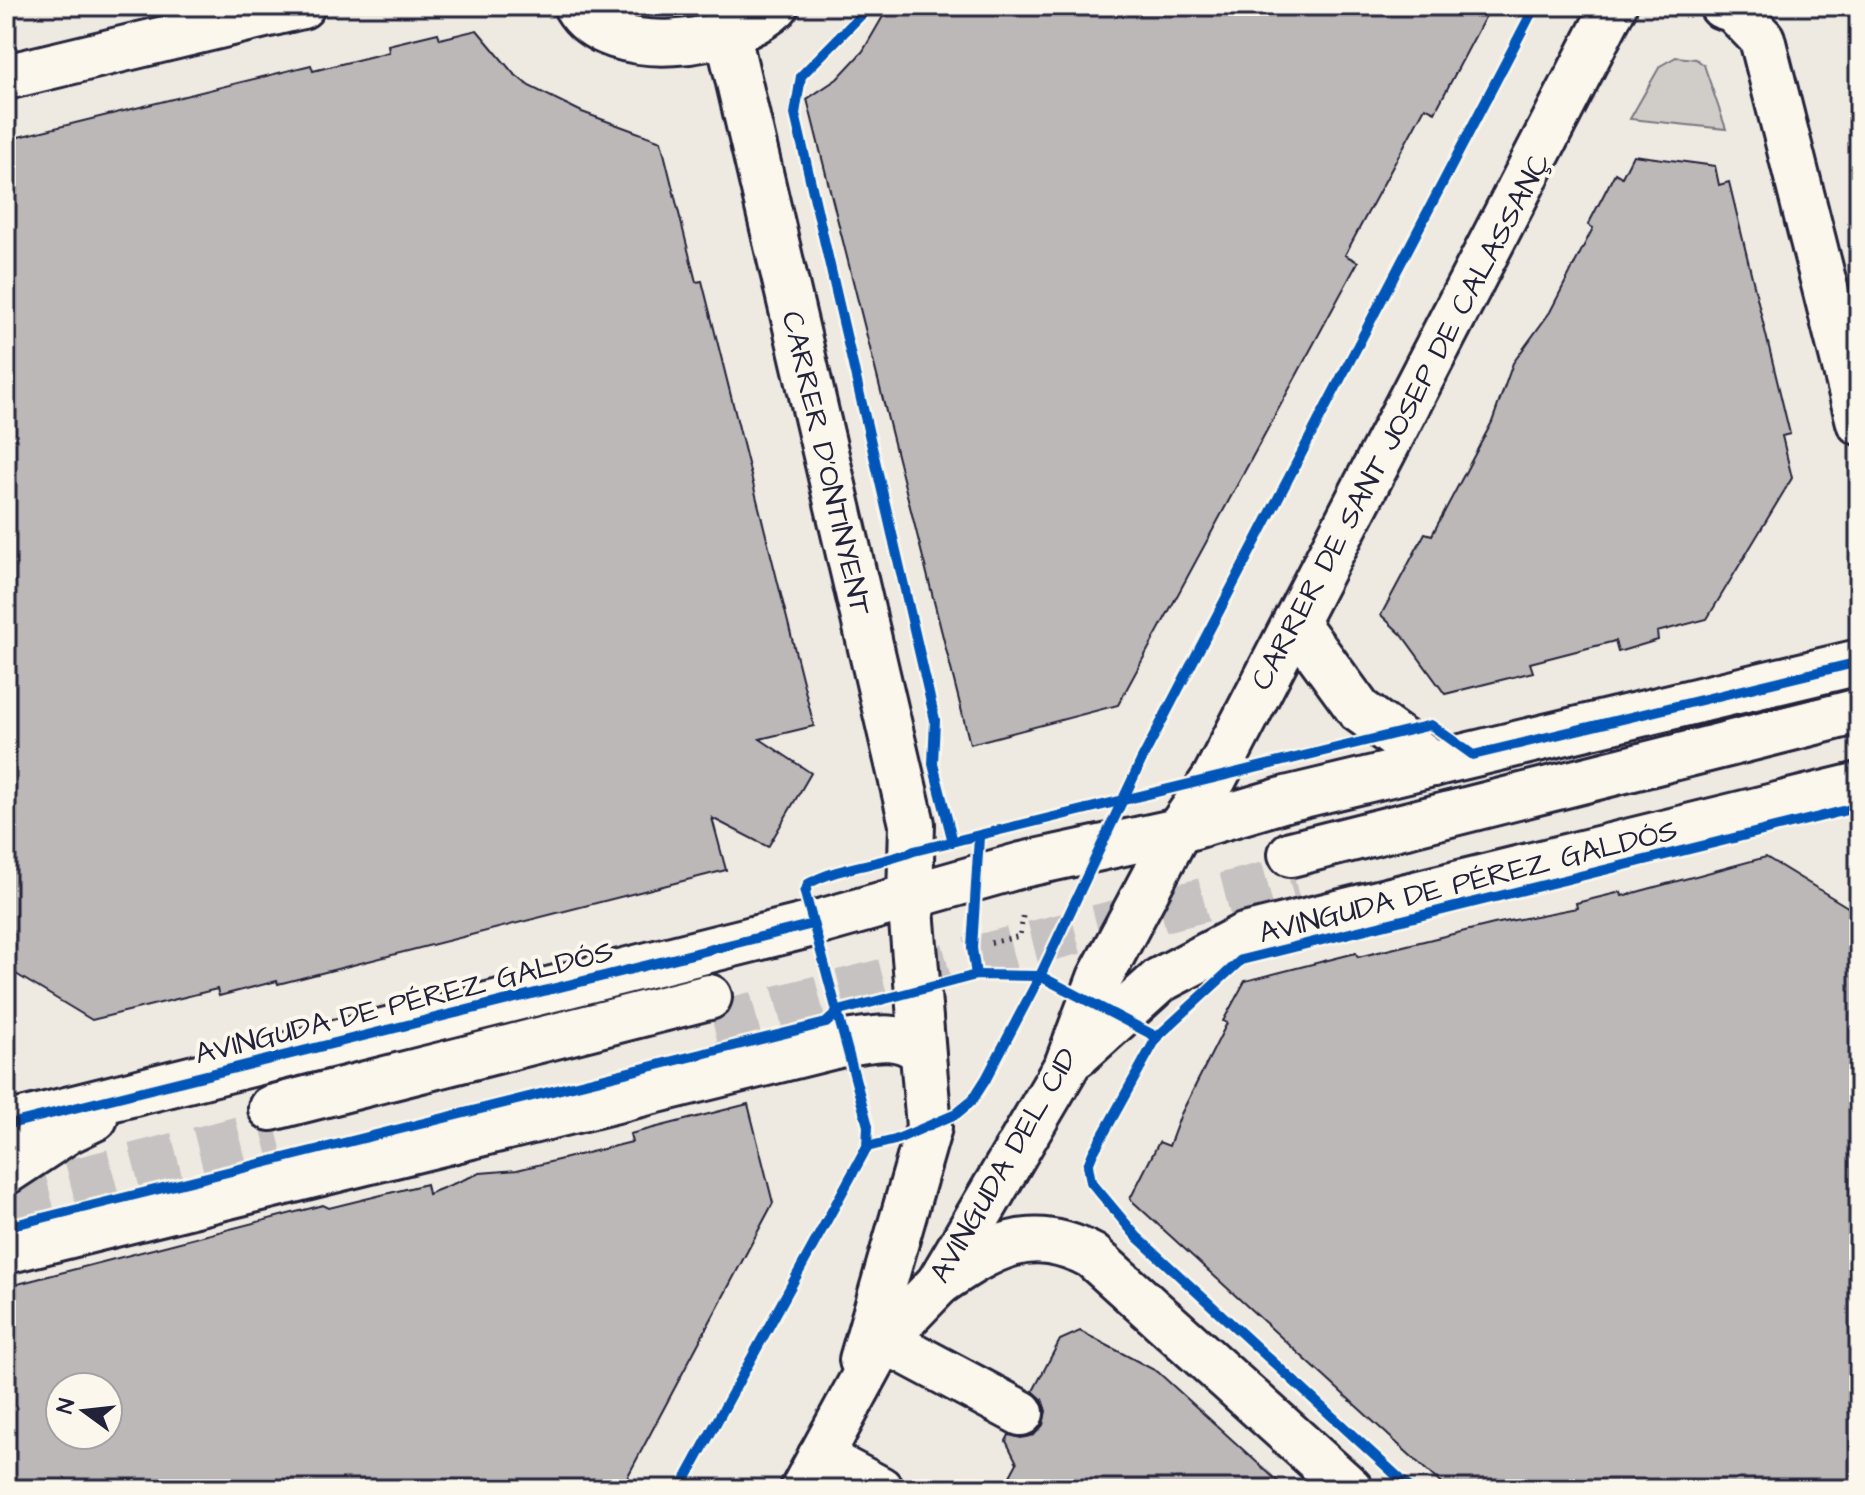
<svg xmlns="http://www.w3.org/2000/svg" width="1865" height="1495" viewBox="0 0 1865 1495" font-family="'Architects Daughter',sans-serif">
<rect width="100%" height="100%" fill="#eeeae2"/>
<filter id="ink" filterUnits="userSpaceOnUse"><feTurbulence type="fractalNoise" baseFrequency=".0125" numOctaves="2"/><feDisplacementMap in="SourceGraphic" scale="16" xChannelSelector="R" yChannelSelector="G"/><feConvolveMatrix kernelMatrix="1 2 1 2 8 2 1 2 1" color-interpolation-filters="sRGB"/></filter>
<g filter="url(#ink)">
<path fill="#d0cdc9" stroke="#797882" stroke-width="2" d="M1676 57 1696 59 1704 65 1726 129 1630 119 1660 66Z"/>
<g fill="#bcb8b8" stroke="#22223b" stroke-width="2" fill-rule="evenodd">
<path d="M889 6H1491L1435 112 1425 107 1360 227 1345 255 1358 262 1118 705 970 744 807 99 837 79 863 51Z"/>
<path d="M477 30 513 73 529 86 582 112 661 141 696 282 702 281 814 726 760 739 811 773 768 847 712 818 726 870 278 984 277 981 219 996 217 989 92 1020 6 968V140L311 65 313 71 389 52 388 45 438 33 440 39Z"/>
<path d="M1633 155 1715 166 1719 185 1729 182 1790 434 1782 436 1792 478 1707 619 1657 632 1658 640 1618 652 1615 641 1530 663 1533 672 1445 694 1402 635 1381 615 1425 533 1432 535 1492 422 1513 363 1550 312 1593 228 1588 225 1615 173 1622 177Z"/>
<path d="M1766 857 1859 914V1489H1447L1130 1199 1159 1142 1169 1146 1181 1114 1227 1023 1223 1021 1245 981 1356 953 1358 957 1494 924 1577 908 1576 903 1621 892 1622 896Z"/>
<path d="M748 1104 773 1203 621 1489H6V1287L323 1205 329 1208 426 1184 428 1194 480 1173 517 1170 632 1142 630 1134ZM60 1387H108V1435H60Z"/>
<path d="M1080 1331 1158 1372 1286 1489H1003L1017 1463 1006 1441 1009 1435 1021 1438 1034 1435 1043 1425 1046 1411 1042 1399 1033 1391 1060 1340Z"/>
</g>
<g fill="none" stroke-linecap="round" stroke-linejoin="round">
<g stroke="#c5c2c1" stroke-width="44" stroke-dasharray="44 22" stroke-linecap="butt">
<path d="M713 1024 1294 877"/>
<path d="M6 1198 276 1129"/>
</g>
<defs>
<g id="minor">
<path d="M576 6C609 63 736 46 776 6"/>
<path d="M1722 6 1734 10 1762 39 1859 422"/>
<path d="M727 31 912 824 910 897"/>
<path d="M6 77 302 6"/>
<path d="M939 1283C992 1247 1030 1223 1092 1256L1350 1489"/>
<path d="M884 1340 1021 1413"/>
<path d="M820 1457 880 1489"/>
</g>
<g id="major">
<path d="M1295 622 1359 710 1434 764"/>
<path d="M1291 854 1859 711"/>
<path d="M1077 1055 1160 980 1244 936 1859 785"/>
<path d="M271 1108 709 997"/>
<path d="M6 1125 813 924 1022 865 1178 831 1286 799 1859 662"/>
<path d="M6 1172 68 1131 95 1118"/>
<path d="M6 1251 847 1043C873 1039 897 1032 920 1050"/>
<path d="M862 1360 929 1127 910 897"/>
<path d="M803 1489 884 1340 939 1283 1067 1065 1100 978 1178 831 1214 779 1614 6"/>
</g>
</defs>
<use href="#minor" stroke="#22223b" stroke-width="50"/>
<use href="#major" stroke="#22223b" stroke-width="50"/>
<path stroke="#22223b" stroke-width="5" stroke-dasharray="2 6" stroke-linecap="butt" d="M991 943 1020 936 1023 916"/>
<use href="#minor" stroke="#fbf7ec" stroke-width="44"/>
<use href="#major" stroke="#fbf7ec" stroke-width="44"/>
<defs>
<g id="cycleway">
<path d="M870 6 801 76 795 114 935 720 933 764 953 842"/>
<path d="M976 975 972 948 979 837"/>
<path d="M6 1125 813 924"/>
<path d="M867 1147 895 1140 956 1114 972 1101 986 1079 1040 976 1142 759 1535 6"/>
<path d="M6 1227 826 1023 839 1011 976 975 1040 976 1157 1037"/>
<path d="M680 1489 867 1147 868 1126 805 893 808 884C839 866 880 865 914 851L1431 725 1473 755 1859 662"/>
<path d="M1411 1489 1137 1237 1091 1182 1088 1165 1093 1153 1157 1037 1241 960 1859 807"/>
</g>
</defs>
<use href="#cycleway" stroke="#fbf7ec" stroke-width="15"/>
<use href="#cycleway" stroke="#0057b8" stroke-width="10"/>
</g>
</g>
<g text-anchor="middle" stroke-width="8" stroke-linejoin="round" paint-order="stroke">
<g font-size="30" fill="#22223b" stroke="#fbf7ec">
<text transform="translate(1400 421) rotate(-62)" y="10">CARRER DE SANT JOSEP DE CALASSANÇ</text>
<text transform="translate(827 463) rotate(77)" y="10">CARRER D'ONTINYENT</text>
<text transform="translate(1468 881) rotate(-14)" y="10">AVINGUDA DE PÉREZ GALDÓS</text>
<text transform="translate(404 1002) rotate(-14)" y="10">AVINGUDA DE PÉREZ GALDÓS</text>
<text transform="translate(1003 1165) rotate(-60)" y="10">AVINGUDA DEL CID</text>
</g>
</g>
<rect width="1865" height="1495" fill="none" stroke="#fbf7ec" stroke-width="32"/>
<rect x="16" y="16" width="1833" height="1463" fill="none" stroke="#22223b" stroke-width="3" filter="url(#ink)"/>
<g transform="translate(84 1411) rotate(285)"><circle r="38" fill="#fbf7ec" stroke="#a4a2a5" stroke-width="2"/>
<path d="M0-6L14 30L0 20L-14 30Z" fill="#22223b"/>
<text y="-12" font-size="22" font-weight="bold" text-anchor="middle" fill="#22223b">N</text>
</g>
</svg>
